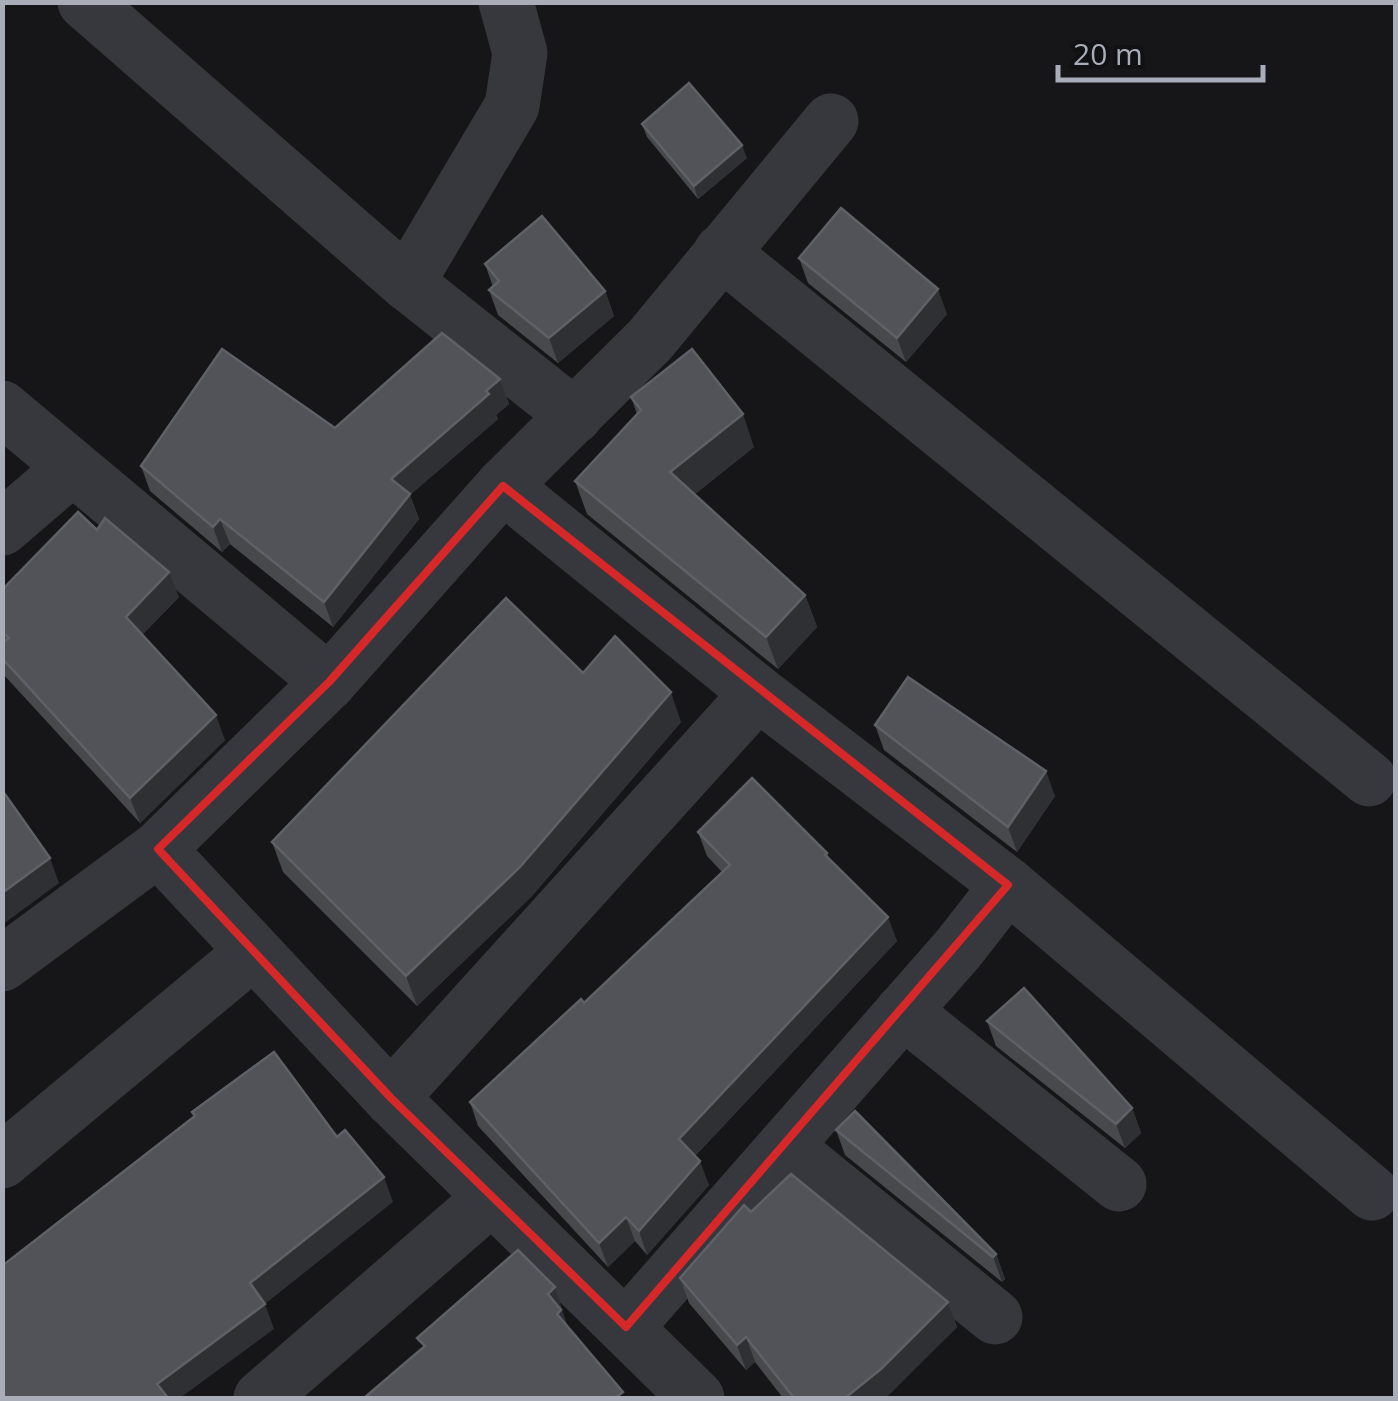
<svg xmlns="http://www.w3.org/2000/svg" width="1398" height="1401" viewBox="0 0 1398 1401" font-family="'Open Sans',sans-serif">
<rect width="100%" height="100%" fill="#161618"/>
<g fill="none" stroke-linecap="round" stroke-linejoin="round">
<g stroke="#37383d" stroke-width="55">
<path d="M85 2 407 283 575 416"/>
<path d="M721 252 1369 779"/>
<path d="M407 283 512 106 520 53 506 2"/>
<path d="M2 408 329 682"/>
<path d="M503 486 758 693 1008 885 958 949 626 1327"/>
<path d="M2 528 72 468"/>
<path d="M158 849 391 1098 697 1398"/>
<path d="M1008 885 1372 1193"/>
<path d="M2 964 158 849 329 682 503 486 650 340 831 121"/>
<path d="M903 1011 1119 1184"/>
<path d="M391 1098 758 693"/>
<path d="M785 1146 995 1317"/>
<path d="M2 1161 253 952"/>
<path d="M261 1398 491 1198"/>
</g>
</g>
<g fill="#47494d">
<path d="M642 124 747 158 698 199 647 137Z"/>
<path d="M799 258 947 314 906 362 808 283Z"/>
<path d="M485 264 605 291 614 316 558 363 498 315 489 290 493 287Z"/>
<path d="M500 379 509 404 496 415 498 419 410 495 419 519 333 627 230 544 222 552 150 491 141 466 335 428Z"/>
<path d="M631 397 754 447 695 494 805 595 817 627 778 669 587 514 575 481 637 414Z"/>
<path d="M97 530 179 597 142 635 225 740 140 823 3 674 2 590Z"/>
<path d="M583 673 681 722 531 897 417 1006 283 872 272 842Z"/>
<path d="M875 725 1055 796 1017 852 884 750Z"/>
<path d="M698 832 827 853 830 860 897 941 695 1156 709 1185 647 1255 635 1241 608 1267 478 1126 470 1102 584 1003 722 872 707 856Z"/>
<path d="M987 1021 1132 1108 1141 1133 1125 1148 996 1046Z"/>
<path d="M836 1130 996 1254 1005 1279 1002 1282 845 1155Z"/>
<path d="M751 1212 948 1302 957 1327 885 1398H783L755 1362 746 1370 689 1303 680 1278Z"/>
</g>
<g fill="#2f3033">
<path d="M742 145 747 158 698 199 694 186Z"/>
<path d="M938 289 947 314 906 362 897 338Z"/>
<path d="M605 291 614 316 558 363 549 338Z"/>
<path d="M500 379 509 404 496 415 498 419 410 495 419 519 333 627 324 602 391 479Z"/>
<path d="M743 414 754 447 682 504 670 472Z"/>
<path d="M220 519 230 544 222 552 213 527Z"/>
<path d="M169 572 179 597 135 642 126 617Z"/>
<path d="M805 595 817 627 778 669 766 637Z"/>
<path d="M671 692 681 722 531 897 417 1006 406 976Z"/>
<path d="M216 715 225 740 140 823 130 798Z"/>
<path d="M1046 771 1055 796 1017 852 1008 827Z"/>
<path d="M50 858 59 883 2 925V893Z"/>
<path d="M888 917 897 941 688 1163 679 1139Z"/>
<path d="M1132 1108 1141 1133 1125 1148 1116 1124Z"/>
<path d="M700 1161 709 1185 647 1255 639 1231Z"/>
<path d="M384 1177 393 1202 265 1304 274 1329 180 1398H162L157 1384 250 1283Z"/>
<path d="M626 1217 635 1241 608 1267 599 1243Z"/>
<path d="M996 1254 1005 1279 1002 1282 993 1257Z"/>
<path d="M555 1287 570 1334 566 1338 548 1294Z"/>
<path d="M948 1302 957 1327 890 1394 885 1398H845Z"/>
<path d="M746 1337 755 1362 746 1370 737 1345Z"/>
</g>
<g fill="#525359" stroke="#5f6168" stroke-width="2.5">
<path d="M689 83 742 145 694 186 642 124Z"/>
<path d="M841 208 938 289 897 338 799 258Z"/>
<path d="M542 216 605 291 549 338 489 290 499 281 485 264Z"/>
<path d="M442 333 500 379 486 391 489 394 391 479 410 494 324 602 220 519 213 527 141 466 222 349 335 428Z"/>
<path d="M692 349 743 414 670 472 805 595 766 637 575 481 641 410 631 397Z"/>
<path d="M78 512 97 530 105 518 169 572 126 617 216 715 130 798 2 658V643L9 638 2 632V590Z"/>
<path d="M506 598 583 673 615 636 671 692 520 867 406 976 272 842Z"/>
<path d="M908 677 1046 771 1008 827 875 725Z"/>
<path d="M752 778 827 853 825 855 888 917 679 1139 700 1161 639 1231 626 1217 599 1243 470 1102 581 999 584 1003 730 865 698 832Z"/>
<path d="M2 790 50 858 2 893Z"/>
<path d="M1024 988 1132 1108 1116 1124 987 1021Z"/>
<path d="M274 1052 337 1137 345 1130 384 1177 250 1283 265 1304 157 1384 168 1398H2V1266L195 1116 192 1112Z"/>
<path d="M855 1111 996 1254 993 1257 836 1130Z"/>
<path d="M791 1174 948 1302 881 1369 845 1398H794L746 1337 737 1345 680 1278 744 1205 751 1212Z"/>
<path d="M518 1250 555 1287 548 1294 561 1310 557 1314 623 1392 615 1398H364L425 1346 417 1338Z"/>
</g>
<path fill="none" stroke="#d62828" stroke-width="8" stroke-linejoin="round" d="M503 486 1008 885 626 1327 391 1098 158 849 329 682Z"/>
<rect width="1398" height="1401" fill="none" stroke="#a8adb8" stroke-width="10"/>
<path d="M1058 65v15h205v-15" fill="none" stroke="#a8adb8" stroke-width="5"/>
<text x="1073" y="65" font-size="30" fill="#a8adb8" stroke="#111113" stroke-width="8" paint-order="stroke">20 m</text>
</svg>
